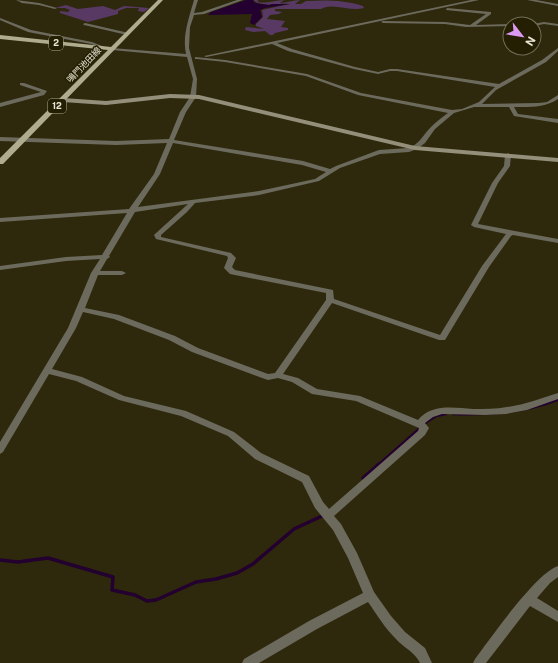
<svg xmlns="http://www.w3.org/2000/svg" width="558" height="663" viewBox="0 0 558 663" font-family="'Public Sans','Noto Sans JP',sans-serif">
<rect width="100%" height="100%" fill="#2e290c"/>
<g fill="#583964">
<path d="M253 0H258V2C267 4 275 0 284 0L280 3C287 3 293 0 300 0L295 4H301L306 1C325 0 345 0 363 6L364 8C350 12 333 2 321 9H275V11L282 12 279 14 270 15 267 19 285 21 281 27 288 28V30L275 33 273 35H270L265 31 253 32 245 30 246 27 264 29 256 26V24L263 17 262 10 289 4C278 3 262 8 253 0Z"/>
<path d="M66 5 78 9 103 6 115 10 124 6 149 8 144 12 138 11 139 8H126L118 11V14L88 22 60 13V11L68 12 70 10 65 8H55Z"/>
</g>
<path fill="#23002f" d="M246 0H253L255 3 269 5 272 4H290L265 8 260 10 262 17 254 25 250 23 252 14 208 15 211 12Z"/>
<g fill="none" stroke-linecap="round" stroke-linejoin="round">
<g stroke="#23002f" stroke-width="2.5">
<path d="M453 414C490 415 523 413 558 400"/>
<path d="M424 424 436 416 446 414"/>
<path d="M378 465 420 428"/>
</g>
<g stroke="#23002f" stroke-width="3.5">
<path d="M363 478 379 464"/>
<path d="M0 560 18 562 48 558 113 577 112 590 135 595 147 601 156 600 196 582 216 579 237 573 253 564 294 529 322 516"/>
</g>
<g fill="#6c6a5d" fill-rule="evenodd">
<path d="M16 0 39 3 57 8 55 9 39 5 22 3Z"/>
<path d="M194 0H198L194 13 202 12 237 0H243L204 14 194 15 190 27 189 48 197 79 196 97 186 112 174 140 303 161 330 169 336 166 379 150 408 148C420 144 423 135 431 127 436 122 442 117 448 113L358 95 306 76 225 62 197 59H195V57L225 60 307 74 361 93 452 110 462 109 479 102 495 87 397 71H390L378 74 354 69 288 51 272 44 206 57 204 56 471 0H479L277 43 292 49 355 67 378 72 390 69H397L499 84 542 60 558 48V51L546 62 496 90 482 104 539 103 547 102 558 95V99C545 108 529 107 514 107L518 114 558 119V123L514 116 509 107H474L454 113 435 129 425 143 417 149 409 152 380 154 340 168 319 181 259 195 195 203 187 212 161 235V237L231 253 236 258 232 267 235 270 333 290 334 299 440 335 482 266 506 234 474 227 471 225 492 183 504 166 505 155 508 153 511 155 510 166 498 183 478 224 558 239V243L513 235 511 236 489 267 445 340H439L332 303 283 374 298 378 317 389 360 396 418 420C432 403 455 408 473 409 485 409 496 409 507 407 525 405 541 398 558 393V399L527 410 506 414 485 415 442 414 433 417 425 423 429 428 425 435 334 516 341 524 357 553 374 592 391 616 405 632 425 648 432 663H420C415 652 404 648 396 639 385 628 377 615 368 602L317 629 259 663H242L244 659 309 621 363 593 348 558 333 530 315 508 302 482 255 459 228 436 181 416 119 400 76 381 49 374 3 452 0 454V442L68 328 91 273 100 259 66 261 0 270V266L66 257 102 255 127 213 0 222V218L129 209 154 174 167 143 116 145 0 141V137L116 141 169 139 180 112 190 97 193 79 187 57 112 50 110 49 112 48 186 54C182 36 189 18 194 0ZM173 143 302 165 326 172 315 179 259 191 138 207 160 174ZM188 204 155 234 154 235 156 239 227 256 228 258 224 268 230 274 326 293V300L275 373 268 374 198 348 175 336 119 315 85 308 98 275H122L126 273 122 271H100L107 259 110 257 109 256 135 212ZM83 312 114 319 169 340 192 352 265 379 268 380 278 378 292 382 312 394 356 401 419 428 418 431 329 509 323 502 309 476 261 453 234 432 186 411 124 396 82 377 52 369 76 328Z"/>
<path d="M527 0H536L558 4V6Z"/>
<path d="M447 8 491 12V14L476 25 510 24H511L510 26 466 27 445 24 383 23 381 22 383 21 445 22 470 25 486 14 446 10Z"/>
<path d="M0 18 31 30 92 42 107 48 105 49 91 44 28 32 0 20Z"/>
<path d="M544 22 558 24V26L544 24 534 26 533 24Z"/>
<path d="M85 23 129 33V34L127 35 84 25 83 24Z"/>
<path d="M20 83H24L47 91 44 95 0 107V103L41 92 20 85Z"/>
<path d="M558 566V577L550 583 537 598 558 611V622L530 606 486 663H473L475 659C491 638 535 574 558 566Z"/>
</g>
<path fill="#938f7a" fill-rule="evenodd" d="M170 94 199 95 415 146 558 158V162L415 150 199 99 170 98 106 105 63 102 60 100 63 98 106 101Z"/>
<path fill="#b0ac90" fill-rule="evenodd" d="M158 0H163L3 164H0V158L108 50 0 39V35L111 47Z"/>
</g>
<g text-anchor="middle" stroke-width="3" stroke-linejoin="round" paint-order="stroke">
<g fill="#241f03" stroke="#adaa95" stroke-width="1">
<rect x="49" y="36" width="14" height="14" rx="3"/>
<rect x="48" y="99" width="18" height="14" rx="3"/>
</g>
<g font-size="9" font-weight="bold" fill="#e8e5d4">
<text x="56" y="46">2</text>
<text x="57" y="109">12</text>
</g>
<g font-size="9" fill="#e8e5d4" stroke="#241f03">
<text transform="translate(84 65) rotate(-46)" y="3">鳴門池田線</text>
</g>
</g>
<g transform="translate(522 36) rotate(121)"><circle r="19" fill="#241f03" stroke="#726e57"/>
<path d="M0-3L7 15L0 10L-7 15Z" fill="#dc99f4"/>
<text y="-6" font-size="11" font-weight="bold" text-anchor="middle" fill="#e8e5d4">N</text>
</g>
</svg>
